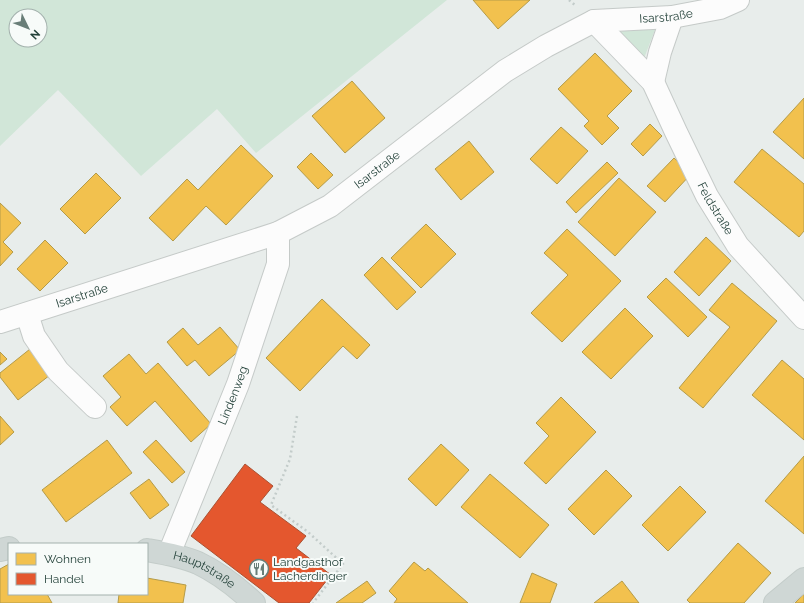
<svg xmlns="http://www.w3.org/2000/svg" width="804" height="603" viewBox="0 0 804 603" font-family="Raleway,sans-serif">
<rect width="100%" height="100%" fill="#e8edeb"/>
<g fill="#d1e6d8" fill-rule="evenodd">
<path d="M0 0H447L256 153 217 109 141 176 58 90 0 146ZM16 16H40V40H16Z"/>
<path d="M656 27 643 61 617 32Z"/>
</g>
<g fill="#f2c14e" stroke="#b49b48">
<path d="M473 0H530L498 29Z"/>
<path d="M595 53 632 91 607 116 619 128 602 145 584 126 589 121 558 89Z"/>
<path d="M352 81 385 118 345 153 312 116Z"/>
<path d="M804 98V159L773 132Z"/>
<path d="M650 124 662 136 643 156 631 144Z"/>
<path d="M561 127 588 151 557 184 530 159Z"/>
<path d="M469 141 494 172 461 200 435 169Z"/>
<path d="M241 145 273 176 226 225 206 206 173 241 149 218 187 179 198 190Z"/>
<path d="M762 149 804 184V231L799 237 734 182Z"/>
<path d="M311 153 333 175 318 189 297 167Z"/>
<path d="M674 158 691 174 665 202 647 186Z"/>
<path d="M607 162 618 173 576 213 566 202Z"/>
<path d="M96 173 121 198 85 234 60 209Z"/>
<path d="M619 178 656 212 615 256 578 222Z"/>
<path d="M0 203 21 223 3 242 13 252 0 266Z"/>
<path d="M426 224 456 254 421 288 391 258Z"/>
<path d="M567 229 621 281 562 342 531 313 568 275 544 253Z"/>
<path d="M706 237 731 261 699 296 674 272Z"/>
<path d="M45 240 68 263 40 291 17 269Z"/>
<path d="M382 257 416 292 397 310 364 275Z"/>
<path d="M666 278 707 317 688 337 647 297Z"/>
<path d="M732 283 777 321 703 408 679 388 730 327 709 310Z"/>
<path d="M322 299 370 345 357 359 343 346 300 391 266 358Z"/>
<path d="M625 308 653 336 611 379 582 352Z"/>
<path d="M220 327 240 350 209 376 195 360 187 366 167 342 183 328 198 345Z"/>
<path d="M30 349 50 375 18 400 0 377V373Z"/>
<path d="M0 352 7 359 0 365Z"/>
<path d="M129 354 146 374 158 363 211 424 191 442 155 401 127 426 110 407 121 397 103 376Z"/>
<path d="M782 360 804 379V440L752 395Z"/>
<path d="M561 397 596 432 546 484 524 463 549 436 536 423Z"/>
<path d="M0 416 14 432 0 445Z"/>
<path d="M107 440 132 473 66 522 42 490Z"/>
<path d="M156 440 185 472 172 483 143 452Z"/>
<path d="M441 444 469 470 436 506 408 479Z"/>
<path d="M804 456V534L765 501Z"/>
<path d="M606 470 632 496 594 535 568 509Z"/>
<path d="M490 474 549 525 520 558 461 507Z"/>
<path d="M149 479 169 505 150 519 130 493Z"/>
<path d="M680 486 706 512 668 551 642 525Z"/>
<path d="M738 543 771 573 744 603H690L687 600Z"/>
<path d="M414 562 425 571 428 568 468 603H394L397 599 389 591Z"/>
<path d="M9 564V594H47L52 603H0V569Z"/>
<path d="M532 573 557 584 550 603H520Z"/>
<path d="M147 578 186 585 183 603H118L119 594H147Z"/>
<path d="M367 581 376 593 362 603H336Z"/>
<path d="M622 581 639 603H594Z"/>
<path d="M804 594V603H795Z"/>
</g>
<path fill="#e4572e" stroke="#aa5132" d="M245 464 273 486 260 502 306 536 296 548 331 575 309 603H279L191 536Z"/>
<g fill="none" stroke-linecap="round" stroke-linejoin="round">
<defs>
<g id="minor">
<path id="s1" d="M594 21 653 82 676 132 707 196 738 246 804 318"/>
<path d="M653 82 660 52 672 17"/>
<path d="M27 314 34 336 58 371 95 407"/>
<path id="s2" d="M0 322 278 233 330 206 505 71 546 46 594 21 672 17 720 8 738 0"/>
<path id="s3" d="M169 554 238 384 278 264V233"/>
</g>
<g id="major">
<path d="M0 550 9 548"/>
<path id="s4" d="M147 550C164 553 182 556 198 563 219 573 238 588 254 603"/>
<path d="M775 603 804 579"/>
</g>
</defs>
<use href="#minor" stroke="#c5cac8" stroke-width="24"/>
<use href="#major" stroke="#c3ccc9" stroke-width="24"/>
<g stroke="#c3ccca" stroke-width="2.5" stroke-dasharray="2 3" stroke-linecap="butt">
<path d="M569 0 576 6"/>
<path d="M297 416 290 459 271 505 308 532 343 564 313 603"/>
</g>
<use href="#minor" stroke="#fcfcfc" stroke-width="22"/>
<use href="#major" stroke="#cfd7d5" stroke-width="22"/>
</g>
<defs>
<symbol id="restaurant-ring" viewBox="-11 -11 22 22"><circle r="9.5" fill="#f7fbf9" stroke="#697e78" stroke-width="1.5"/><path d="M-5-6h1v4h1v-4h1v4h1v-4h1v5L-1.5 .5V6h-2V.5L-5-1ZM5-6V6H3V1.5H1.5Q1.5-4 5-6Z" fill="#697e78"/></symbol>
</defs>
<g fill-rule="evenodd">
<use href="#restaurant-ring" x="248" y="558" width="22" height="22"/>
</g>
<g text-anchor="middle" stroke-width="4" stroke-linejoin="round" paint-order="stroke">
<g font-size="12" fill="#24423a" stroke="#f7fbf9">
<text dy="4" stroke="none"><textPath href="#s2" startOffset="746">Isarstraße</textPath></text>
<text dy="4" stroke="none"><textPath href="#s2" startOffset="410">Isarstraße</textPath></text>
<text dy="4" stroke="none"><textPath href="#s1" startOffset="226">Feldstraße</textPath></text>
<text dy="4" stroke="none"><textPath href="#s2" startOffset="86">Isarstraße</textPath></text>
<text dy="4" stroke="none"><textPath href="#s3" startOffset="171">Lindenweg</textPath></text>
<text dy="4" stroke="none"><textPath href="#s4" startOffset="61">Hauptstraße</textPath></text>
</g>
<g font-size="12" fill="#24423a" stroke="#f7fbf9" text-anchor="start">
<text x="273" y="566">Landgasthof<tspan x="273" dy="14">Lacherdinger</tspan></text>
</g>
</g>
<rect x="8" y="543" width="140" height="52" fill="#f7fbf9" stroke="#a3b1ad"/>
<rect x="16" y="553" width="20" height="12" fill="#f2c14e" stroke="#a3b1ad"/>
<text x="44" y="563" font-size="12" fill="#24423a">Wohnen</text>
<rect x="16" y="573" width="20" height="12" fill="#e4572e" stroke="#a3b1ad"/>
<text x="44" y="583" font-size="12" fill="#24423a">Handel</text>
<g transform="translate(28 28) rotate(133)"><circle r="19" fill="#f7fbf9" stroke="#a3b1ad"/>
<path d="M0-3L7 15L0 10L-7 15Z" fill="#697e78"/>
<text y="-6" font-size="11" font-weight="bold" text-anchor="middle" fill="#24423a">N</text>
</g>
</svg>
